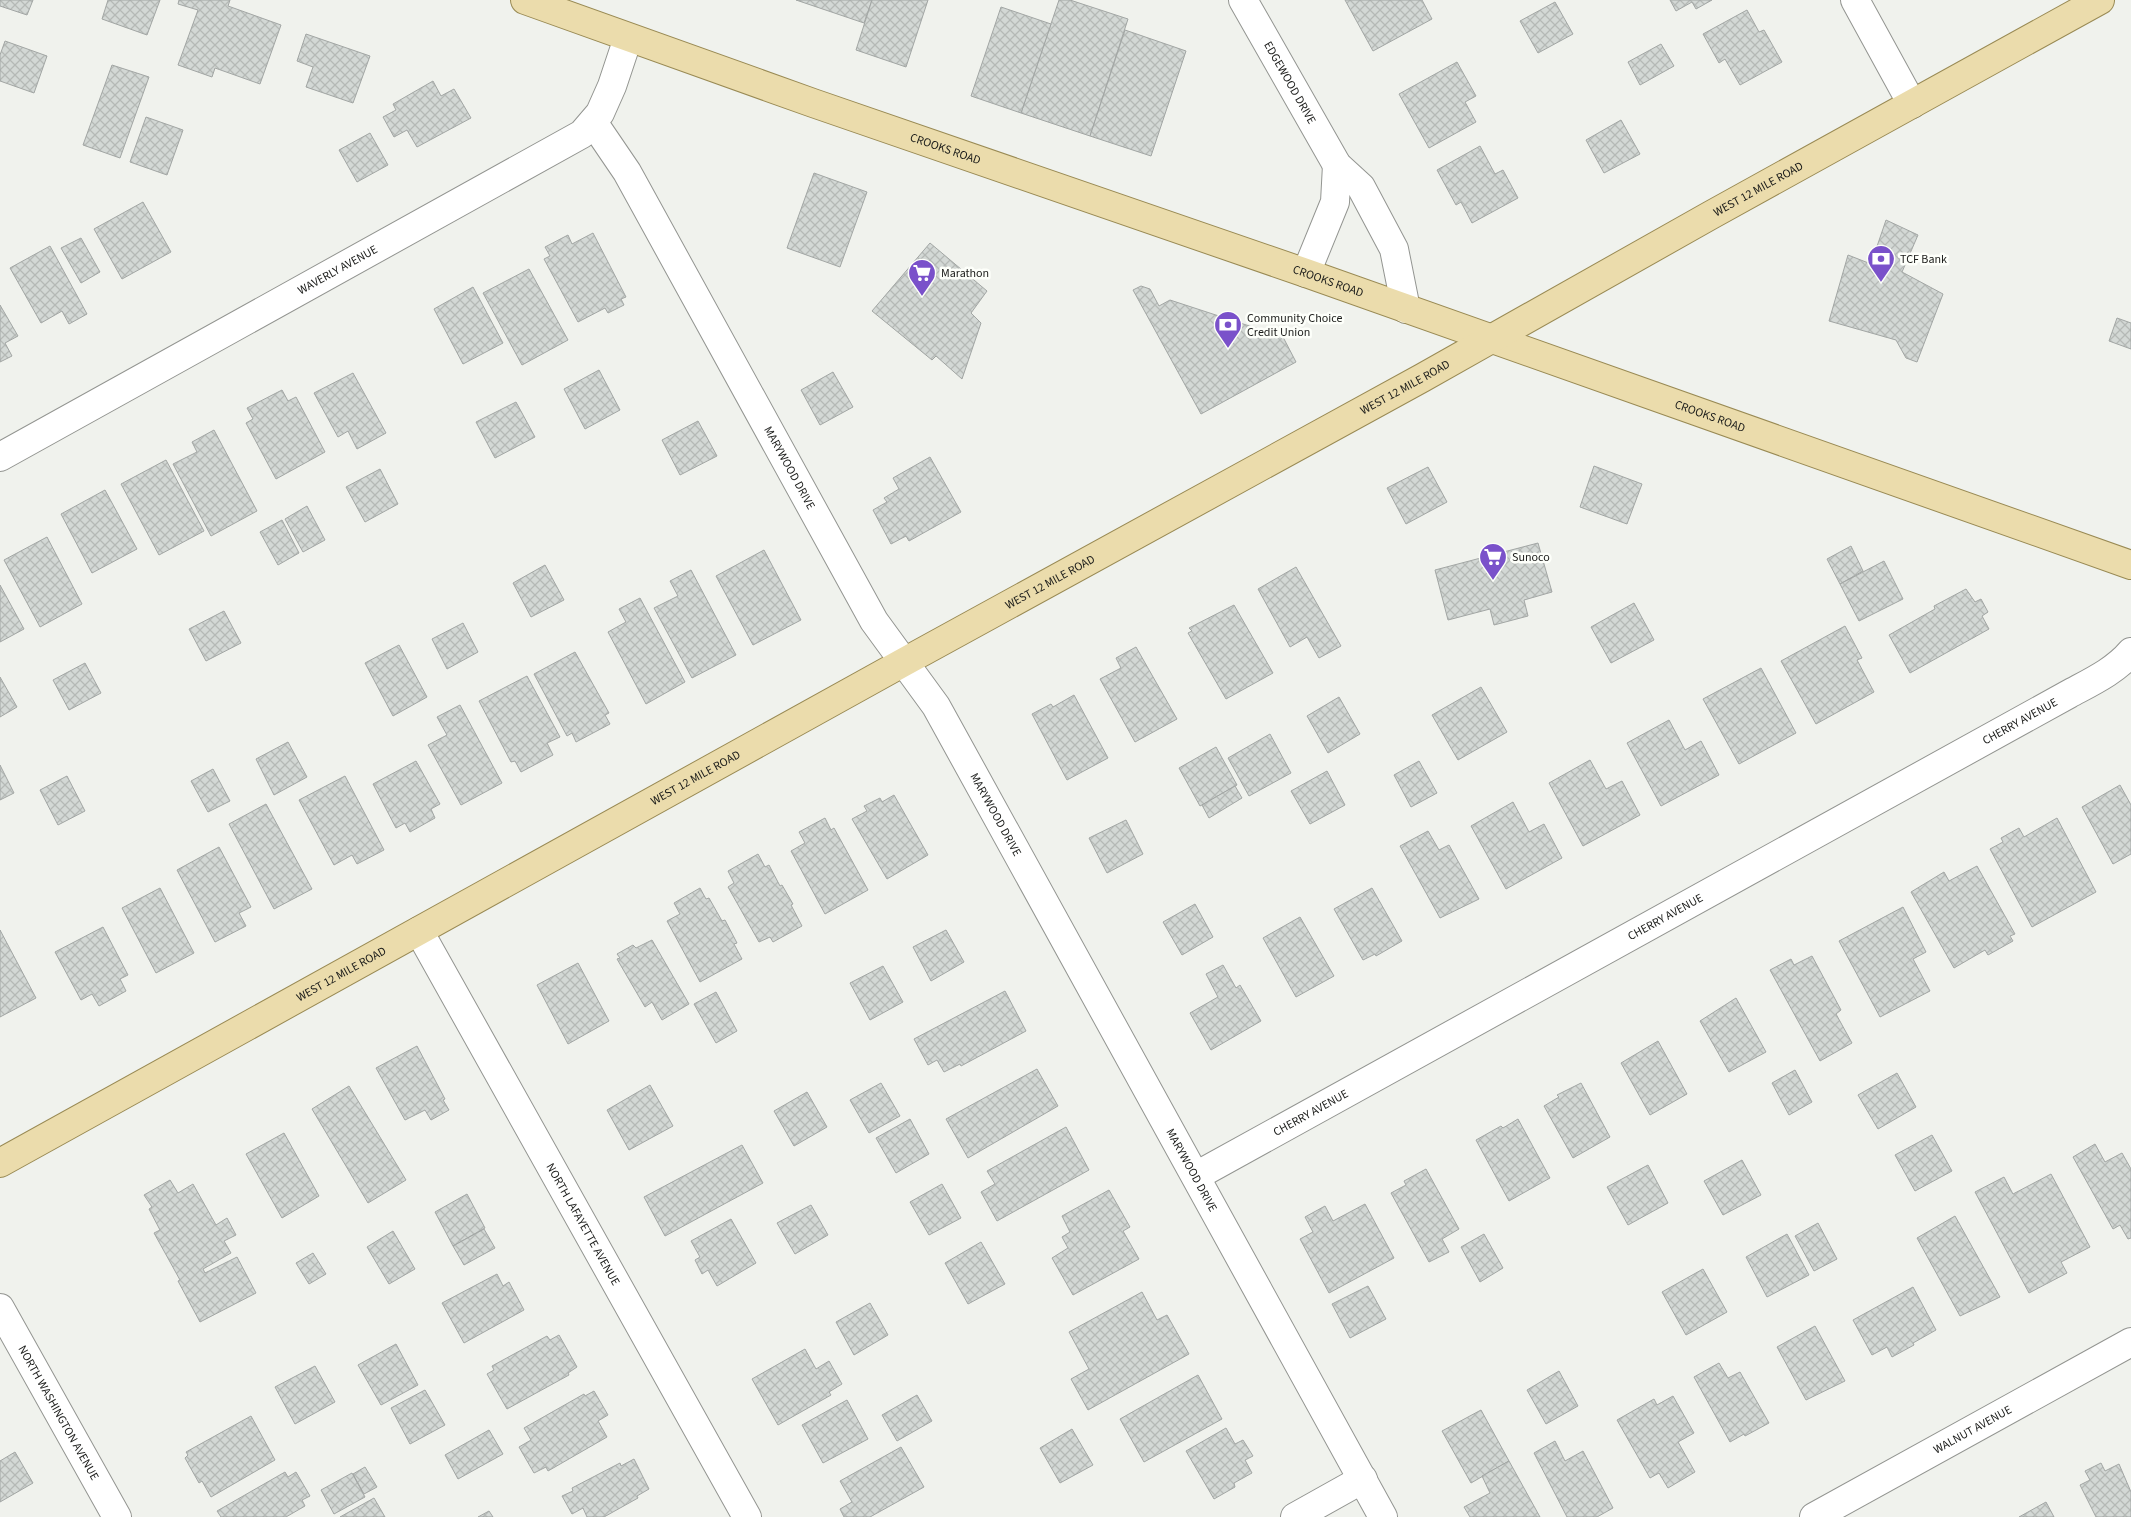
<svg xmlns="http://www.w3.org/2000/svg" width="2131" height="1517" viewBox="0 0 2131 1517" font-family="'Source Sans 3',sans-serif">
<defs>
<pattern id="building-cross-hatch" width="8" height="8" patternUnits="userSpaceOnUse" patternTransform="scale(1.25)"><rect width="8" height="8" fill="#d3d8d5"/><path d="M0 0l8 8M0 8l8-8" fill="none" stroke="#b5b9b6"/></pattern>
</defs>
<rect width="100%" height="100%" fill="#f0f2ed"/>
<g fill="url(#building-cross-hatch)" stroke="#a2a6a4">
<path d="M0 0H33L27 15 0 6Z"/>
<path d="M108 0H160L147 35 102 19Z"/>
<path d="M179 0H230L228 6 281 25 260 84 215 68 212 77 178 65 198 10 178 4Z"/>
<path d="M796 0H872L864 23Z"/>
<path d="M872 0H928L906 67 856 50Z"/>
<path d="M1059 0H1070L1128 19 1090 136 1021 113Z"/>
<path d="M1345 0H1422L1432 19 1373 51Z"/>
<path d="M1670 0H1712L1696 9 1692 2 1676 11Z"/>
<path d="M1555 2 1573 34 1538 53 1520 21Z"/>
<path d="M1001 7 1051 24 1021 113 971 96Z"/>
<path d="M1747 10 1759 32 1764 30 1782 62 1740 85 1725 59 1719 63 1703 34Z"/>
<path d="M1125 30 1186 51 1151 156 1090 136Z"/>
<path d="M306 34 370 56 353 103 306 87 313 67 297 61Z"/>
<path d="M5 41 47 56 34 93 0 81V55Z"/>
<path d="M1661 44 1674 66 1640 85 1628 62Z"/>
<path d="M1457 62 1476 96 1465 102 1476 122 1429 148 1399 94Z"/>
<path d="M112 65 149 77 120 158 83 145Z"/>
<path d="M433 81 441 96 454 89 471 118 417 147 407 130 394 137 383 117 396 110 393 104Z"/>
<path d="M146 117 183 130 167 175 130 162Z"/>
<path d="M1621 120 1640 154 1604 173 1586 140Z"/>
<path d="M370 133 388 165 357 182 339 150Z"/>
<path d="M1480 146 1495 174 1503 170 1518 198 1472 223 1461 202 1456 205 1437 170Z"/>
<path d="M814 173 867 192 840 267 787 248Z"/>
<path d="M143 202 171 252 122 279 94 229Z"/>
<path d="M1886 220 1918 235 1902 272 1943 294 1917 362 1906 358 1896 340 1829 321 1848 255 1871 264Z"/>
<path d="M593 233 626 297 621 299 624 305 608 313 605 308 578 322 544 259 550 256 545 247 568 235 572 244Z"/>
<path d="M81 238 100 272 81 283 61 248Z"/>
<path d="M930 243 987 291 971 313 981 323 962 379 936 356 932 360 872 311Z"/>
<path d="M50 246 87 314 69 324 62 311 41 323 10 268Z"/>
<path d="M529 269 568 340 522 365 483 293Z"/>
<path d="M1141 286 1150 289 1159 306 1170 300 1283 337 1296 362 1201 414 1133 290Z"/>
<path d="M473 287 503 343 463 364 434 309Z"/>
<path d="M0 305 18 336 5 343 12 356 0 362Z"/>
<path d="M2117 318 2131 323V349L2109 341Z"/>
<path d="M599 370 620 410 585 429 564 389Z"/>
<path d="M833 372 853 407 820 425 801 390Z"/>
<path d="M353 373 386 433 357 449 348 431 338 437 314 393Z"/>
<path d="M282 390 288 401 296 397 325 452 276 479 246 423 253 419 247 408Z"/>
<path d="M516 402 535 437 495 458 476 422Z"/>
<path d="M698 421 717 456 680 475 662 440Z"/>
<path d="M214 430 257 511 211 536 173 464 197 452 192 442Z"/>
<path d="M930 457 961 512 909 541 906 536 891 544 873 510 887 502 884 498 899 489 893 478Z"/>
<path d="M166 460 204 531 159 555 121 484Z"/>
<path d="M1594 466 1642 484 1627 524 1580 507Z"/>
<path d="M1428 467 1447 502 1406 524 1387 488Z"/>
<path d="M380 469 398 504 365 522 346 487Z"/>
<path d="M105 490 137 549 92 573 61 514Z"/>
<path d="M307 506 325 540 303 552 285 519Z"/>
<path d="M282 520 299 553 278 565 260 532Z"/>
<path d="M47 537 82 604 40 627 4 560Z"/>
<path d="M1538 543 1552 592 1524 600 1528 616 1494 625 1490 609 1448 620 1435 570Z"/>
<path d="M1851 546 1863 571 1840 584 1827 559Z"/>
<path d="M764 550 801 620 753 645 716 576Z"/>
<path d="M1884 561 1903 599 1859 621 1840 584Z"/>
<path d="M545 565 564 600 531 617 513 583Z"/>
<path d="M1296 567 1341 646 1319 658 1307 637 1290 647 1258 589Z"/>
<path d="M691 570 736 655 692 678 654 608 678 596 670 581Z"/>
<path d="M0 585 24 629 0 642Z"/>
<path d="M1966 589 1975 602 1981 599 1988 612 1982 616 1989 629 1910 673 1889 635 1935 609 1934 606Z"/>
<path d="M640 598 685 682 646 704 608 632 626 622 619 609Z"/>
<path d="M1634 603 1654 640 1611 663 1591 627Z"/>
<path d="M1234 605 1273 673 1226 699 1188 633 1192 631 1189 628Z"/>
<path d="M224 611 241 643 206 661 189 629Z"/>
<path d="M463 623 478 652 447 669 432 639Z"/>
<path d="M1845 626 1862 658 1857 660 1874 692 1816 724 1781 661Z"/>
<path d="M399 645 427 697 393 716 365 663Z"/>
<path d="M1136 647 1177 719 1135 742 1100 679 1121 668 1116 658Z"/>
<path d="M575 652 609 713 605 715 610 724 576 742 572 733 567 736 534 674Z"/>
<path d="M85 663 101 693 69 710 53 680Z"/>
<path d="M1761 668 1796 733 1739 764 1703 699Z"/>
<path d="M527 676 560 737 547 743 553 755 521 772 515 761 511 762 479 701Z"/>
<path d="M0 677 17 707 0 717Z"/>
<path d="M1481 687 1507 732 1458 760 1432 715Z"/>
<path d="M1074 695 1108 758 1067 780 1032 714 1051 704 1053 707Z"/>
<path d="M1339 697 1360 734 1328 753 1307 716Z"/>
<path d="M460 705 502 783 461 805 428 745 447 735 437 717Z"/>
<path d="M1669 720 1685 750 1701 741 1719 775 1661 806 1627 743Z"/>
<path d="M1270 734 1291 773 1249 796 1228 758Z"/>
<path d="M288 742 307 777 274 795 256 759Z"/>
<path d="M1216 747 1237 785 1200 806 1179 768Z"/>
<path d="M1590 760 1606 789 1622 781 1640 815 1583 846 1549 783Z"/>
<path d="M416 761 440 804 431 809 435 818 410 832 405 823 396 828 373 784Z"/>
<path d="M1419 761 1437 793 1411 807 1394 775Z"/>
<path d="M0 765 14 793 0 800Z"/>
<path d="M213 769 230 801 208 812 191 781Z"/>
<path d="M1327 771 1345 805 1310 824 1291 791Z"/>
<path d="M67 776 85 811 58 825 40 790Z"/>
<path d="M345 776 384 850 357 864 352 855 334 865 299 800Z"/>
<path d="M2120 785 2131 805V854L2113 864 2082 807Z"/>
<path d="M1235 786 1242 798 1209 818 1202 805Z"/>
<path d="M894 795 928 855 887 879 852 819 867 811 864 806 880 798 882 802Z"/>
<path d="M1513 802 1529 832 1544 824 1562 858 1506 889 1471 826Z"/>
<path d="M266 804 312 889 274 909 229 824Z"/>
<path d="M825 818 831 830 834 828 868 890 825 914 791 851 805 843 799 832Z"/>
<path d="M2057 818 2096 892 2032 927 1990 849 2003 842 2001 838 2019 828 2024 837Z"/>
<path d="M1126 820 1143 854 1107 873 1089 838Z"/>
<path d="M1428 831 1439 850 1449 845 1479 899 1440 918 1400 846Z"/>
<path d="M219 847 251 907 239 913 246 926 215 942 177 870Z"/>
<path d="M758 854 765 867 769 865 780 886 782 885 793 904 791 905 802 926 773 942 770 937 759 942 728 887 734 883 728 871Z"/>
<path d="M1977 866 2015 934 2010 936 2013 941 1988 955 1985 950 1954 968 1911 892 1944 872 1949 881Z"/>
<path d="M160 888 194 953 156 973 122 908Z"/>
<path d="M700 888 706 899 709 898 722 921 725 920 737 943 734 944 742 959 700 982 667 921 680 914 674 903Z"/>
<path d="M1372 888 1402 941 1376 956 1375 954 1363 960 1334 909Z"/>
<path d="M1195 904 1213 937 1182 955 1163 922Z"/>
<path d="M1903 907 1926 952 1913 959 1930 991 1880 1017 1839 941Z"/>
<path d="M1300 917 1334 976 1296 997 1263 938Z"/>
<path d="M103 927 128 975 120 979 126 991 99 1006 92 994 81 1000 55 952Z"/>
<path d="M0 930 36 998 0 1017Z"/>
<path d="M946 930 964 962 931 981 913 947Z"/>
<path d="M652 940 689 1004 662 1020 652 1002 645 1007 617 959 620 958 617 954 633 945 636 948Z"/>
<path d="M1812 956 1841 1010 1836 1014 1852 1043 1820 1061 1770 970 1791 959 1794 965Z"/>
<path d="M578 963 609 1021 568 1044 537 985Z"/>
<path d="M1223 965 1236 988 1240 985 1261 1021 1211 1050 1190 1013 1218 997 1206 974Z"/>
<path d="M883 966 903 1002 870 1020 850 983Z"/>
<path d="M1005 991 1026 1031 961 1066 960 1064 944 1072 937 1060 928 1065 914 1039Z"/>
<path d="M716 992 737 1031 716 1043 694 1004Z"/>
<path d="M1736 998 1766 1052 1729 1072 1700 1021Z"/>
<path d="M1658 1041 1687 1094 1650 1115 1621 1063Z"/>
<path d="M417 1046 445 1099 443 1100 449 1110 431 1120 425 1110 405 1120 376 1068Z"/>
<path d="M1037 1069 1058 1106 968 1158 946 1119Z"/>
<path d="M1795 1070 1812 1102 1789 1115 1772 1083Z"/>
<path d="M1897 1073 1916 1107 1878 1129 1858 1095Z"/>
<path d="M881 1083 900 1116 869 1133 850 1100Z"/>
<path d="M1581 1083 1610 1137 1573 1158 1544 1106 1559 1097 1557 1095Z"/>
<path d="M650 1085 673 1126 629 1150 607 1110Z"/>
<path d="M349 1086 406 1180 368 1203 312 1109Z"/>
<path d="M807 1092 827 1127 794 1146 774 1111Z"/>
<path d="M910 1119 929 1154 896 1173 876 1138Z"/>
<path d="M1518 1119 1550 1178 1509 1201 1476 1140 1501 1126 1503 1128Z"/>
<path d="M1066 1127 1089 1170 997 1221 981 1192 995 1184 987 1171Z"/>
<path d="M284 1133 319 1196 282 1218 246 1154Z"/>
<path d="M1932 1135 1952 1171 1915 1191 1895 1155Z"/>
<path d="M2095 1144 2105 1162 2122 1153 2131 1169V1238L2128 1239 2120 1225 2113 1229 2073 1157Z"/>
<path d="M742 1145 763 1183 665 1236 644 1197Z"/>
<path d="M1742 1160 1761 1195 1723 1215 1704 1181Z"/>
<path d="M1648 1165 1668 1203 1628 1225 1607 1187Z"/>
<path d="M1426 1169 1459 1229 1442 1239 1449 1252 1429 1262 1391 1193 1406 1185 1404 1181Z"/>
<path d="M2051 1174 2090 1247 2061 1262 2067 1273 2029 1293 1975 1192 2004 1177 2013 1194Z"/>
<path d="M170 1180 178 1193 193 1184 216 1225 227 1218 236 1235 224 1241 231 1253 203 1269 205 1273 237 1257 256 1293 200 1322 178 1281 180 1280 154 1233 160 1230 149 1209 152 1207 144 1195Z"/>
<path d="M942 1184 961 1218 929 1235 910 1202Z"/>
<path d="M1109 1190 1130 1227 1123 1231 1139 1259 1073 1295 1052 1258 1068 1248 1062 1237 1070 1232 1062 1216Z"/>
<path d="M467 1194 485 1228 453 1246 435 1212Z"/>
<path d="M1365 1204 1394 1258 1329 1293 1300 1239 1313 1232 1305 1217 1325 1206 1333 1221Z"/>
<path d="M811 1205 828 1235 795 1254 777 1223Z"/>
<path d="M1955 1216 2000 1297 1960 1316 1917 1238Z"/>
<path d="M731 1219 756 1263 717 1286 708 1270 702 1274 695 1260 700 1257 691 1241Z"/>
<path d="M1818 1223 1837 1259 1814 1271 1795 1236Z"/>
<path d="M484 1229 495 1248 464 1265 453 1246Z"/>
<path d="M393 1231 415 1269 389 1284 367 1247Z"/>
<path d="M1484 1234 1503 1268 1480 1282 1461 1247Z"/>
<path d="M1787 1234 1809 1275 1767 1297 1746 1257Z"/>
<path d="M981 1242 1005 1284 968 1304 945 1263Z"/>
<path d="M313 1253 326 1274 309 1284 296 1263Z"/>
<path d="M1703 1269 1727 1312 1686 1335 1662 1292Z"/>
<path d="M497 1274 503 1286 509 1282 524 1310 464 1343 442 1303Z"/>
<path d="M1368 1286 1386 1319 1350 1338 1332 1304Z"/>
<path d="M1913 1287 1936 1330 1913 1343 1914 1345 1892 1357 1887 1347 1872 1355 1853 1320Z"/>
<path d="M1142 1292 1157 1320 1167 1315 1189 1354 1088 1410 1071 1379 1089 1369 1069 1332Z"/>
<path d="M870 1303 888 1335 854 1355 836 1322Z"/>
<path d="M1815 1326 1845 1381 1806 1400 1777 1347Z"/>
<path d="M559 1335 577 1367 568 1373 569 1375 507 1409 487 1374 494 1370 492 1366 547 1336 550 1340Z"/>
<path d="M396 1344 418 1385 381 1405 358 1365Z"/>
<path d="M805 1349 816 1369 829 1361 842 1384 829 1392 831 1395 778 1425 752 1379Z"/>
<path d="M1719 1363 1728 1378 1740 1372 1769 1423 1745 1436 1744 1434 1730 1442 1694 1377Z"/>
<path d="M315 1366 335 1402 295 1424 275 1387Z"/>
<path d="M1559 1371 1578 1406 1546 1424 1527 1390Z"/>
<path d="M1198 1375 1222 1419 1144 1462 1120 1419Z"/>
<path d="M425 1390 445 1425 410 1444 391 1408Z"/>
<path d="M594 1391 608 1415 598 1421 607 1437 548 1471 546 1467 534 1473 519 1447 531 1440 524 1428 584 1394 585 1396Z"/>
<path d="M917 1395 932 1421 897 1441 882 1415Z"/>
<path d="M1673 1396 1694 1433 1678 1442 1695 1472 1668 1488 1659 1473 1650 1478 1617 1420 1654 1399 1657 1405Z"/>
<path d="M847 1400 868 1439 823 1463 802 1425Z"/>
<path d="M1481 1410 1509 1461 1471 1483 1442 1431Z"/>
<path d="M251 1416 275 1460 211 1497 202 1481 199 1483 185 1458 188 1455 186 1452Z"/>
<path d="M1226 1428 1235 1444 1243 1440 1253 1456 1245 1460 1252 1473 1234 1483 1235 1487 1214 1499 1186 1451Z"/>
<path d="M1072 1429 1093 1465 1060 1483 1040 1448Z"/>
<path d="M489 1430 503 1454 458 1479 445 1455Z"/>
<path d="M1555 1441 1565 1461 1583 1451 1613 1508 1597 1517H1567L1534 1453Z"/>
<path d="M901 1447 924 1487 870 1517H844L840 1509 852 1502 840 1481Z"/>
<path d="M15 1452 33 1483 0 1502V1461Z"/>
<path d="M634 1459 649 1489 637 1496 638 1498 604 1517H587L583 1508 572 1514 562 1496 573 1491 572 1488 620 1463 621 1466Z"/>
<path d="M1509 1461 1540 1517H1470L1464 1507 1490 1493 1482 1476Z"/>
<path d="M2101 1463 2105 1471 2119 1464 2131 1492V1517H2096L2080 1485 2090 1480 2085 1471Z"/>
<path d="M365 1467 377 1487 364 1494 353 1474Z"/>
<path d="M285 1472 288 1477 296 1472 310 1496 302 1500 305 1506 286 1517H221L217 1511Z"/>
<path d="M352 1473 365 1497 334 1514 321 1490Z"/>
<path d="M374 1498 385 1517H340Z"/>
<path d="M2046 1502 2054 1517H2019Z"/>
<path d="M489 1511 493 1517H478Z"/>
</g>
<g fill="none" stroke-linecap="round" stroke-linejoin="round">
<defs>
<g id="minor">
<path id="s1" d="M1243 0 1337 165 1361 187 1394 249 1406 309"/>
<path d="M1855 0 1912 104"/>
<path id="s2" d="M593 122 627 172 874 621 936 706 952 735 1383 1517"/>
<path d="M1306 273 1335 202 1337 165"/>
<path id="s3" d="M0 457 582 134 600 113 612 86 628 38"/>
<path id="s4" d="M419 931 747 1517"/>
<path id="s5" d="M1196 1176 2069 694C2091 682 2115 671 2131 652"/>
<path id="s6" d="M0 1308 117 1517"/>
<path d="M1295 1517 1363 1479"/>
<path id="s7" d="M1814 1517 2131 1342"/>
</g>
<g id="major">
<path id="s8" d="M525 0 813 103 1306 273 2131 565"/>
<path id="s9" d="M0 1163 904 662 1422 378 1711 215 2100 0"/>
</g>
</defs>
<use href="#minor" stroke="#939591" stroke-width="30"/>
<use href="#major" stroke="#998a54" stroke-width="30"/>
<use href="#minor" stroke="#fff" stroke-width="28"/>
<use href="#major" stroke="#ebdcac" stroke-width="28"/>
</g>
<defs>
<symbol id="bank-pin" viewBox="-11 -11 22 30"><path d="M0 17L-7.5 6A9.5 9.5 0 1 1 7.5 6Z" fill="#7a51ca" stroke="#fdfffa"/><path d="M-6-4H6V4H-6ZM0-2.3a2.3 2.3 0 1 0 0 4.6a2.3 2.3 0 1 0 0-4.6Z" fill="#fff"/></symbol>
<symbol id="supermarket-pin" viewBox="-11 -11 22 30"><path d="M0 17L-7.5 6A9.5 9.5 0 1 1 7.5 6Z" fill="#7a51ca" stroke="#fdfffa"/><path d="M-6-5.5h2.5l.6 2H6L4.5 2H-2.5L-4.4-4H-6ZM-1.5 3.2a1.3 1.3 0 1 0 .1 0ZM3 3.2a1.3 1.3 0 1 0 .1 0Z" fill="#fff"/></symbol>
</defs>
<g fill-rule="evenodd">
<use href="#bank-pin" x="1865" y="243" width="32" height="43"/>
<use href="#supermarket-pin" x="906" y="257" width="32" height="43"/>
<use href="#bank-pin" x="1212" y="309" width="32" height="43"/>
<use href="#supermarket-pin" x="1477" y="541" width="32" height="43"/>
</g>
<g text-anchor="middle" stroke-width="5" stroke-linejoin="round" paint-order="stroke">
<g font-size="12" fill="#1a1b19" stroke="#fdfffa">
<text dy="4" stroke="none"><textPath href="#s1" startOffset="95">EDGEWOOD DRIVE</textPath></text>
<text dy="4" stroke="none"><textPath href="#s8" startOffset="446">CROOKS ROAD</textPath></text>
<text dy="4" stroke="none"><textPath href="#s9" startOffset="2010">WEST 12 MILE ROAD</textPath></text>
<text dy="4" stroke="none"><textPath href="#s3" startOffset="386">WAVERLY AVENUE</textPath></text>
<text dy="4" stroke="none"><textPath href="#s8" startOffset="851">CROOKS ROAD</textPath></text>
<text dy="4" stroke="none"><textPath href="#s9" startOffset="1605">WEST 12 MILE ROAD</textPath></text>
<text dy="4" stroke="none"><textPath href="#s8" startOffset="1256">CROOKS ROAD</textPath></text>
<text dy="4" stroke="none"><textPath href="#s2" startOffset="398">MARYWOOD DRIVE</textPath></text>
<text dy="4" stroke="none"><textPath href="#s9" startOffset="1200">WEST 12 MILE ROAD</textPath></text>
<text dy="4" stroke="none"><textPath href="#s5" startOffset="941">CHERRY AVENUE</textPath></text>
<text dy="4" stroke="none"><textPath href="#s9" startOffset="795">WEST 12 MILE ROAD</textPath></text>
<text dy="4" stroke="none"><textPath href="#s2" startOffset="802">MARYWOOD DRIVE</textPath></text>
<text dy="4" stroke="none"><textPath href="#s5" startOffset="536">CHERRY AVENUE</textPath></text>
<text dy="4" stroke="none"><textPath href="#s9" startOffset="390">WEST 12 MILE ROAD</textPath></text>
<text dy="4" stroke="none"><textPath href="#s5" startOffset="131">CHERRY AVENUE</textPath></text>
<text dy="4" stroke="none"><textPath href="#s2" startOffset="1208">MARYWOOD DRIVE</textPath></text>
<text dy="4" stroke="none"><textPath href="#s4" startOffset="336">NORTH LAFAYETTE AVENUE</textPath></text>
<text dy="4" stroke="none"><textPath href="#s6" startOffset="120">NORTH WASHINGTON AVENUE</textPath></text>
<text dy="4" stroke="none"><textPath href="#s7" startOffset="181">WALNUT AVENUE</textPath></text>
</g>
<g font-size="12" fill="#1a1b19" stroke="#fdfffa" text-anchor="start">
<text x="1900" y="263">TCF Bank</text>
<text x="941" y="277">Marathon</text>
<text x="1247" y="322">Community Choice<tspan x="1247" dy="14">Credit Union</tspan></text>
<text x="1512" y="561">Sunoco</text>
</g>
</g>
</svg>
